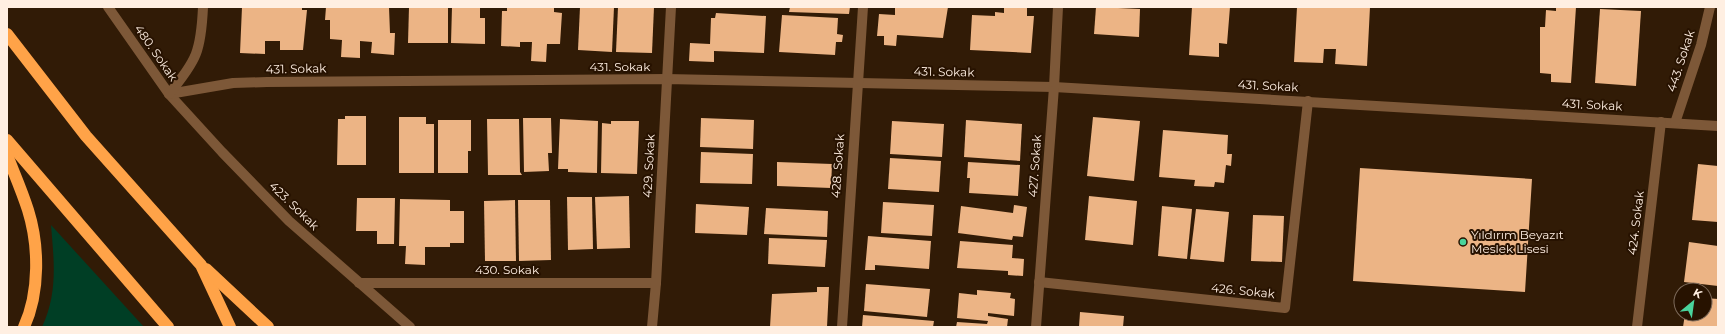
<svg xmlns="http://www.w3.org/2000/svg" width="1725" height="334" viewBox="0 0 1725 334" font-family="Montserrat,sans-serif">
<rect width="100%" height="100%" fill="#311b06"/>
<path fill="#003e25" d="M51 225 144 327H42C58 293 54 261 51 225Z"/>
<g fill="#ecb485">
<path d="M242 7H302V10H307L303 50H280V41H265V54L240 53Z"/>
<path d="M326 7H389L390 33H395L394 55 371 53 372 42 360 41V58L341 57 342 40 330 39V20H325Z"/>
<path d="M409 7H448V43H408Z"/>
<path d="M452 7H480V18H485V44L451 43Z"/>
<path d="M507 7H554V12L562 13 560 44H547L546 62 531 61 532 42H520V47L501 46 502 11H507Z"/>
<path d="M580 7H614L612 52 578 50Z"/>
<path d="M618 7H654L652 53 616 52Z"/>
<path d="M790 7H850L849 14 789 12Z"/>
<path d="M895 7H948L943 38 897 35 896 46 884 45V36H877L879 14 895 15Z"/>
<path d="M1004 7 1027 8V16H1034L1031 53 970 50 972 15 995 16V12L1004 13Z"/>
<path d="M1096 7 1140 9 1139 37 1094 34Z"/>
<path d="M1192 7H1230L1227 44 1219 43V57L1189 55Z"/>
<path d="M1297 7H1370L1367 66 1335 64 1336 49H1324L1323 63 1294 62Z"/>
<path d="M1556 7H1576L1571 83 1551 82V74L1540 73V27H1545L1546 10 1556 11Z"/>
<path d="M1600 9 1641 11 1636 86 1595 83Z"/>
<path d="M716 13 766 16 764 53 714 51V62L689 61 690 43 710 44 711 18H715Z"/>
<path d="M782 15 838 18 837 34 843 35 842 42H836L835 55 779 52Z"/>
<path d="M345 116H366V165H337L338 119H345Z"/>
<path d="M399 117H426V124H434V173H399Z"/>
<path d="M1093 117 1140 121 1134 181 1087 176Z"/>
<path d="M523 118H551L552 153H548L549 171 524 172Z"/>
<path d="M701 118 754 120 753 149 700 147Z"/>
<path d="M487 119H519L520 172 522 175H488Z"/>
<path d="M560 119 598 121 597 173 568 172V169H558Z"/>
<path d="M438 120H471V151H468V173H438Z"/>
<path d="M966 120 1022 124 1020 161 964 157Z"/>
<path d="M611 121H639L637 174 601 173 602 123 611 124Z"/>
<path d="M892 121 944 124 942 157 890 154Z"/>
<path d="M1163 130 1228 135 1227 154H1232L1231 166 1226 165 1224 183 1215 182 1214 187 1194 186 1195 180 1159 177Z"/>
<path d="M701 152 753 154 752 184 700 183Z"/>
<path d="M890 158 941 161 939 192 888 189Z"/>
<path d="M777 162 832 164 831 188 777 186Z"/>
<path d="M968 162 1020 165 1018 196 969 193 970 178H967Z"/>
<path d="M1698 164 1718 166V222L1692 220Z"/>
<path d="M1360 168 1532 179 1525 292 1353 281Z"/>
<path d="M629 196 630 248 597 249 595 197Z"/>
<path d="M1089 196 1137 201 1133 245 1085 240Z"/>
<path d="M567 197H592L593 249 568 250Z"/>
<path d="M357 198H395L394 244H377V231H356Z"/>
<path d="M400 199 450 200V211H464V243H450V247H425V265L405 264 406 246H399Z"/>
<path d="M515 200 516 261H485L484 201Z"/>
<path d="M518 200H550L551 260 519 261Z"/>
<path d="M883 202 934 205 932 236 881 233Z"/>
<path d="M696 204 749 207 747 235 695 233Z"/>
<path d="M1014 205 1027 207 1023 237 1013 236 1012 240 958 233 961 206 1013 213Z"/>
<path d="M1162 206 1192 209 1187 259 1158 256Z"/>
<path d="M766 208 828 211 827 237 764 234Z"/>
<path d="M1196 209 1229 212 1224 262 1190 259Z"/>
<path d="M1253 215 1284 216 1282 262 1251 261Z"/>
<path d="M868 236 931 241 929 269 875 265V270H865Z"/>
<path d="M769 238 827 240 825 267 768 264Z"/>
<path d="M960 241 1013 245 1012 258 1024 259 1023 276 1008 275V271L957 268Z"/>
<path d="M1689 242 1718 246V286L1684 282Z"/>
<path d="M866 284 930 289 927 317 864 311Z"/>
<path d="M817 287H829L827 327H770L772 294 817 292Z"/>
<path d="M977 290 1011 293 1010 298 1015 299 1014 316 988 313V316L1008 319 1007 327H956L957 322 987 324 988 321 957 318 959 293 977 295Z"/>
<path d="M1705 298 1718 299V327H1683L1685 314H1705Z"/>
<path d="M1080 312 1124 316 1123 327H1079Z"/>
<path d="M863 315 934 321 933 327H862Z"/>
</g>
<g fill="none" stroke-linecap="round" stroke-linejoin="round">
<g stroke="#7d5838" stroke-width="10">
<path d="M108 7 169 94 222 152 289 221 410 327"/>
<path d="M169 94 233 83 267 82 666 79 1054 87 1718 126"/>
<path d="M169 94C197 60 201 51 203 7"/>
<path d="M1675 123 1701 45 1710 7"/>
<path d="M1039 282 1285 308 1308 101"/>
<path d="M359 283H656"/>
<path d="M652 327 656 283 671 7"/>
<path d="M842 327 863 7"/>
<path d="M1036 327 1054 87 1058 7"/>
<path d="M1637 327 1661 122"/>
</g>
<g stroke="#ffa348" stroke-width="12">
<path d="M7 34 86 136 201 265 230 327"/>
<path d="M7 140 168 327"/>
<path d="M7 155C14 173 22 191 28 210 39 245 40 292 24 327"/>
<path d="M206 269 268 327"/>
</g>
</g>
<circle fill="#4ad49c" stroke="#271200" stroke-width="1.5" cx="1463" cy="242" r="4"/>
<g text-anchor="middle" stroke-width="4" stroke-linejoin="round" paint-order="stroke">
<g font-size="12" fill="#ffefe2" stroke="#271200">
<text transform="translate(156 53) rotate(55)" y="4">480. Sokak</text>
<text transform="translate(1681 61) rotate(-72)" y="4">443. Sokak</text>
<text x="620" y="71">431. Sokak</text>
<text transform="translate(296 69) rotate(-1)" y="4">431. Sokak</text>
<text transform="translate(944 72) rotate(1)" y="4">431. Sokak</text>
<text transform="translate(1268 86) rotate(3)" y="4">431. Sokak</text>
<text transform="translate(1592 105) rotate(3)" y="4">431. Sokak</text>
<text transform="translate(649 166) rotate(-87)" y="4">429. Sokak</text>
<text transform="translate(838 166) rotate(-86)" y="4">428. Sokak</text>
<text transform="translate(1035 166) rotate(-86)" y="4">427. Sokak</text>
<text transform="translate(294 206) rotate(44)" y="4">423. Sokak</text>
<text transform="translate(1636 223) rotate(-83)" y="4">424. Sokak</text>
<text x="507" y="274">430. Sokak</text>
<text transform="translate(1243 291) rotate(6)" y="4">426. Sokak</text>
</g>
<g font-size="12" fill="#ffefe2" stroke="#271200" text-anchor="start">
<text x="1471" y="239">Yıldırım Beyazıt<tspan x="1471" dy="14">Meslek Lisesi</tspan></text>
</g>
</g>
<rect width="1725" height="334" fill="none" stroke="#ffefe2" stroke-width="16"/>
<g transform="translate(1693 302) rotate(29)"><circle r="19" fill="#271200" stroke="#7d6a5a"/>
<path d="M0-3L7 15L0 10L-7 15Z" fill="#4ad49c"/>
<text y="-6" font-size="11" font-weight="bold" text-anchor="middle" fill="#ffefe2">K</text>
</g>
</svg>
